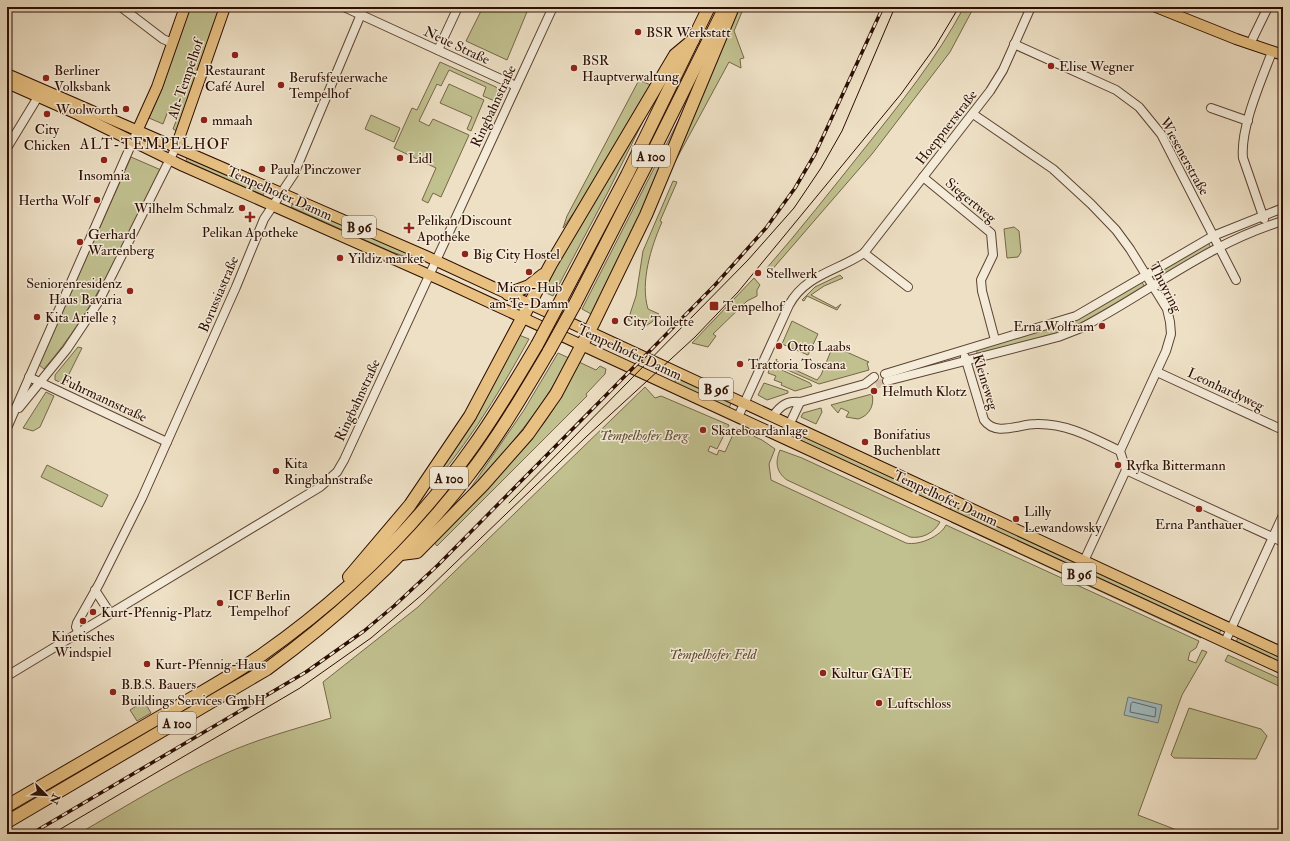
<svg xmlns="http://www.w3.org/2000/svg" width="1290" height="841" viewBox="0 0 1290 841" font-family="'IM FELL Double Pica',serif">
<rect width="100%" height="100%" fill="#eee0c5"/>
<filter id="stains"><feTurbulence type="fractalNoise" baseFrequency=".005" numOctaves="4"/><feColorMatrix values="0 0 0 0 .2 0 0 0 0 .09 0 0 0 0 .02 0 0 0 .5 -.17"/></filter>
<radialGradient id="worn" r=".72"><stop offset=".6" stop-color="#630" stop-opacity="0"/><stop offset="1" stop-color="#630" stop-opacity=".3"/></radialGradient>
<g fill="#c1c08f" stroke="#766648">
<path d="M190 7H220L177 131 173 129 178 116 168 111 163 124 149 118 163 85Z"/>
<path d="M483 7H529L507 60 466 41Z"/>
<path d="M736 7H744L734 31 744 58 740 59 741 68 729 62 670 171Z"/>
<path d="M964 7H974L950 52 872 154 770 272 766 269C800 230 832 189 864 149 900 104 937 58 964 7Z"/>
<path d="M440 62 496 87 501 95 497 102 483 96 486 87 449 70 441 86 437 84 419 121 429 126 433 119 469 135 441 197 433 193 428 203 422 200 436 168 394 148 412 108 417 110Z"/>
<path d="M639 80 653 86 589 191 563 228 567 216Z"/>
<path d="M449 84 484 100 471 131 467 129 472 117 440 103Z"/>
<path d="M657 93 609 190 553 296 542 291Z"/>
<path d="M689 100 669 153 593 315 582 309Z"/>
<path d="M371 115 400 128 394 142 365 129Z"/>
<path d="M131 157 161 170C126 239 95 310 44 369L39 365Z"/>
<path d="M187 157 265 191 263 195 186 161Z"/>
<path d="M673 181 677 182 660 221 662 222C651 247 640 282 648 309L659 314 652 322 644 327 628 320 636 296 643 251Z"/>
<path d="M293 203 422 259 421 262 392 252 291 207Z"/>
<path d="M1014 227 1019 231 1021 252 1018 257 1007 258 1004 229Z"/>
<path d="M1208 242 1211 248 1158 279 1155 273Z"/>
<path d="M840 275 843 278 824 286 811 295 836 308 841 304 837 310 807 296 804 301 802 300 815 287Z"/>
<path d="M754 278 760 285 757 290V296L747 301 713 334 716 336 708 347 692 343Z"/>
<path d="M1141 281 1145 287 1089 321 1057 333 978 356 976 349 1085 315Z"/>
<path d="M792 321 818 334 808 355 782 344Z"/>
<path d="M519 335 529 339C497 397 462 454 417 502Z"/>
<path d="M833 346 869 362 867 363 869 370 819 384 772 363 777 359 776 361 817 380 821 375Z"/>
<path d="M78 347 82 348 64 384 55 380V375Z"/>
<path d="M558 353 569 358C541 412 501 456 461 502L524 410Z"/>
<path d="M579 362 596 370 600 366 606 369 605 374 586 394 587 396 437 546 432 540C469 503 512 465 544 423 558 404 568 383 579 362Z"/>
<path d="M771 365 810 383 812 386 795 391 781 385 782 383 774 380 776 376 768 373Z"/>
<path d="M677 376 732 401 729 408 674 384Z"/>
<path d="M764 383 788 391V393L767 400 758 395Z"/>
<path d="M645 387 655 398 661 396 729 425 717 449 710 446 708 451 717 455 719 450 725 452 736 428 762 440 775 449 769 464 771 480 906 543C919 546 941 536 946 525L1199 641 1196 648 1190 652 1188 660 1196 663 1202 650 1207 652 1182 695 1138 815 1187 834H78C125 807 172 777 222 755 257 739 295 729 331 718L323 682 418 607Z"/>
<path d="M46 392 54 396 40 427 33 431 23 428Z"/>
<path d="M872 394C875 405 869 416 858 419L846 417 849 412 841 408 838 413 831 405Z"/>
<path d="M821 408 822 412 816 424 801 417 803 413Z"/>
<path d="M794 431 942 500 940 505 792 437Z"/>
<path d="M780 450 802 458 940 522C934 533 922 539 910 537L787 480C776 472 775 462 780 450Z"/>
<path d="M47 465 108 495 102 507 41 477Z"/>
<path d="M952 505 1074 561 1072 567 950 510Z"/>
<path d="M952 520 1201 636V638L951 522Z"/>
<path d="M1091 568 1221 629 1219 635 1088 574Z"/>
<path d="M1238 637 1283 657V664L1236 643Z"/>
<path d="M1228 655 1283 680V688L1225 661Z"/>
<path d="M144 701 151 713 137 721 130 710Z"/>
<path d="M1189 708 1261 729 1267 736 1256 759 1174 758 1171 755Z"/>
</g>
<path fill="#9fbac0" stroke="#717574" d="M1128 697 1162 705 1158 723 1124 715Z"/>
<g fill="none" stroke-linecap="round" stroke-linejoin="round">
<path stroke="#666460" stroke-width="1" d="M1133 702 1156 708 1155 717 1130 712 1131 704Z"/>
<path stroke="#d1c0a8" stroke-width="8" stroke-dasharray="8 4" stroke-linecap="butt" d="M876 385 887 381"/>
<defs>
<g id="minor">
<path d="M121 7 163 39 172 43"/>
<path d="M344 7 516 86"/>
<path d="M1014 44 1116 90 1139 107 1161 134 1236 280"/>
<path d="M1250 44 1268 7"/>
<path d="M438 50 458 7"/>
<path d="M1211 108 1248 121"/>
<path d="M973 114 1053 169 1091 204 1116 230 1130 249 1167 309 1170 322 1171 334 1166 351 1120 451 1126 470 1078 574"/>
<path d="M7 148 41 92"/>
<path d="M923 177 991 233 993 255 981 280 982 291 995 340"/>
<path d="M1264 219 1243 158C1240 128 1261 81 1272 52"/>
<path d="M864 253 908 287"/>
<path d="M965 357 984 420C996 437 1019 424 1036 424 1067 423 1093 438 1120 451"/>
<path d="M1157 372 1283 430"/>
<path d="M885 374 1076 316 1213 236 1283 208"/>
<path d="M29 377 167 442"/>
<path d="M887 381 1058 337 1081 328C1148 293 1209 243 1283 221"/>
<path d="M19 408 67 349 99 301 176 147"/>
<path d="M773 416C781 405 787 401 800 402L865 384 874 377"/>
<path d="M738 417 789 305C806 274 838 271 864 253L990 91 1003 70 1031 7"/>
<path d="M7 428 135 136"/>
<path d="M783 438 800 402"/>
<path d="M1126 470 1283 542"/>
<path d="M95 590 110 613"/>
<path d="M79 633 76 627 77 623 99 584 142 498 236 287 264 219 294 174 364 7"/>
<path d="M1225 642 1283 515"/>
<path d="M7 676 320 487 337 472 344 460 553 7"/>
</g>
<g id="major">
<path d="M1156 7 1236 39 1283 55"/>
<path d="M7 74 426 256 1283 653"/>
<path d="M7 83 77 114 183 166 443 281 1283 669"/>
<path d="M138 129 157 87 185 7"/>
<path d="M176 147 225 7"/>
</g>
<g id="highway">
<path d="M508 294 529 286 543 275"/>
<path d="M562 298 627 175 709 7"/>
<path d="M575 304 656 146 725 7"/>
<path d="M401 554 417 552 483 485 528 434 556 394 594 322 646 215 733 7"/>
<path d="M349 577 410 505 470 416 551 264 675 55 693 40"/>
<path d="M7 806C60 775 112 745 165 714 198 694 232 676 263 654 344 597 417 526 474 445 497 413 517 379 537 345"/>
<path d="M7 822 267 669C342 614 412 549 468 476 499 436 524 393 549 351"/>
</g>
</defs>
<use href="#minor" stroke="#5c4232" stroke-width="10"/>
<use href="#major" stroke="#2c0d01" stroke-width="12"/>
<use href="#highway" stroke="#2c0d01" stroke-width="14"/>
<use href="#minor" stroke="#f4ebd9" stroke-width="8"/>
<use href="#major" stroke="#e7c082" stroke-width="10"/>
<use href="#highway" stroke="#e7c082" stroke-width="12"/>
<g stroke="#2c0d01" stroke-width="1">
<path d="M509 503 748 260 794 208 821 168 842 131 895 7"/>
<path d="M52 834 300 688 371 638 424 593 587 436 695 337 738 292 901 94 935 47 959 7"/>
</g>
<defs>
<path id="rail" d="M31 834 306 672 364 631 394 606 438 565 715 285 766 228 795 188 815 154 883 7"/>
</defs>
<use href="#rail" stroke="#2c0d01" stroke-width="3.5"/>
<use href="#rail" stroke="#f4ebd9" stroke-width="2" stroke-dasharray="6" stroke-linecap="butt"/>
<defs>
<g id="highway-bridge">
<path d="M537 345 562 298"/>
<path d="M549 351 575 304"/>
</g>
</defs>
<use href="#highway-bridge" stroke="#2c0d01" stroke-width="14" stroke-linecap="butt"/>
<use href="#highway-bridge" stroke="#e7c082" stroke-width="12"/>
</g>
<g fill="#8f2418" stroke="#f4ebd9" stroke-width="1.5">
<circle cx="638" cy="32" r="4"/>
<circle cx="235" cy="55" r="4"/>
<circle cx="1051" cy="66" r="4"/>
<circle cx="574" cy="68" r="4"/>
<circle cx="46" cy="78" r="4"/>
<circle cx="281" cy="85" r="4"/>
<circle cx="126" cy="109" r="4"/>
<circle cx="47" cy="114" r="4"/>
<circle cx="204" cy="120" r="4"/>
<circle cx="400" cy="158" r="4"/>
<circle cx="104" cy="160" r="4"/>
<circle cx="262" cy="169" r="4"/>
<circle cx="97" cy="200" r="4"/>
<circle cx="242" cy="208" r="4"/>
<path d="M248 211h4v4h4v4h-4v4h-4v-4h-4v-4h4z"/>
<path d="M407 222h4v4h4v4h-4v4h-4v-4h-4v-4h4z"/>
<circle cx="80" cy="242" r="4"/>
<circle cx="465" cy="254" r="4"/>
<circle cx="340" cy="258" r="4"/>
<circle cx="529" cy="272" r="4"/>
<circle cx="758" cy="273" r="4"/>
<circle cx="130" cy="291" r="4"/>
<rect x="709" y="301" width="10" height="10" rx="2"/>
<circle cx="37" cy="317" r="4"/>
<circle cx="615" cy="321" r="4"/>
<circle cx="1102" cy="326" r="4"/>
<circle cx="779" cy="346" r="4"/>
<circle cx="740" cy="364" r="4"/>
<circle cx="874" cy="391" r="4"/>
<circle cx="703" cy="430" r="4"/>
<circle cx="865" cy="442" r="4"/>
<circle cx="1118" cy="465" r="4"/>
<circle cx="276" cy="471" r="4"/>
<circle cx="1199" cy="509" r="4"/>
<circle cx="1016" cy="519" r="4"/>
<circle cx="220" cy="603" r="4"/>
<circle cx="93" cy="612" r="4"/>
<circle cx="83" cy="621" r="4"/>
<circle cx="147" cy="664" r="4"/>
<circle cx="823" cy="673" r="4"/>
<circle cx="113" cy="692" r="4"/>
<circle cx="879" cy="703" r="4"/>
</g>
<g text-anchor="middle" stroke-width="3" stroke-linejoin="round" paint-order="stroke">
<g fill="#f4ebd9" stroke="#685042" stroke-width="1">
<rect x="632" y="145" width="38" height="22" rx="3"/>
<rect x="342" y="216" width="34" height="22" rx="3"/>
<rect x="699" y="378" width="34" height="22" rx="3"/>
<rect x="430" y="467" width="38" height="22" rx="3"/>
<rect x="1062" y="563" width="34" height="22" rx="3"/>
<rect x="158" y="712" width="38" height="22" rx="3"/>
</g>
<g font-size="13" font-weight="bold" fill="#2c0d01">
<text x="651" y="161">A 100</text>
<text x="359" y="232">B 96</text>
<text x="716" y="394">B 96</text>
<text x="449" y="483">A 100</text>
<text x="1079" y="579">B 96</text>
<text x="177" y="728">A 100</text>
</g>
<g font-size="14" fill="#2c0d01" stroke="#f4ebd9" text-anchor="start">
<text x="646" y="37">BSR Werkstatt</text>
<text x="582" y="65">BSR<tspan x="582" dy="16">Hauptverwaltung</tspan></text>
<text x="1059" y="71">Elise Wegner</text>
<text x="54" y="75">Berliner<tspan x="54" dy="16">Volksbank</tspan></text>
<text x="235" y="75" text-anchor="middle">Restaurant<tspan x="235" dy="16">Café Aurel</tspan></text>
<text x="289" y="82">Berufsfeuerwache<tspan x="289" dy="16">Tempelhof</tspan></text>
<text x="118" y="114" text-anchor="end">Woolworth</text>
<text x="212" y="125">mmaah</text>
<text x="47" y="134" text-anchor="middle">City<tspan x="47" dy="16">Chicken</tspan></text>
<text x="408" y="163">Lidl</text>
<text x="270" y="174">Paula Pinczower</text>
<text x="104" y="180" text-anchor="middle">Insomnia</text>
<text x="89" y="205" text-anchor="end">Hertha Wolf</text>
<text x="234" y="213" text-anchor="end">Wilhelm Schmalz</text>
<text x="417" y="225">Pelikan Discount<tspan x="417" dy="16">Apotheke</tspan></text>
<text x="250" y="237" text-anchor="middle">Pelikan Apotheke</text>
<text x="88" y="239">Gerhard<tspan x="88" dy="16">Wartenberg</tspan></text>
<text x="473" y="259">Big City Hostel</text>
<text x="348" y="263">Yildiz market</text>
<text x="766" y="278">Stellwerk</text>
<text x="122" y="288" text-anchor="end">Seniorenresidenz<tspan x="122" dy="16">Haus Bavaria</tspan></text>
<text x="529" y="292" text-anchor="middle">Micro-Hub<tspan x="529" dy="16">am Te-Damm</tspan></text>
<text x="723" y="311">Tempelhof</text>
<text x="45" y="322">Kita Arielle 3</text>
<text x="623" y="326">City Toilette</text>
<text x="1094" y="331" text-anchor="end">Erna Wolfram</text>
<text x="787" y="351">Otto Laabs</text>
<text x="748" y="369">Trattoria Toscana</text>
<text x="882" y="396">Helmuth Klotz</text>
<text x="711" y="435">Skateboardanlage</text>
<text x="873" y="439">Bonifatius<tspan x="873" dy="16">Buchenblatt</tspan></text>
<text x="284" y="468">Kita<tspan x="284" dy="16">Ringbahnstraße</tspan></text>
<text x="1126" y="470">Ryfka Bittermann</text>
<text x="1024" y="516">Lilly<tspan x="1024" dy="16">Lewandowsky</tspan></text>
<text x="1199" y="529" text-anchor="middle">Erna Panthauer</text>
<text x="228" y="600">ICF Berlin<tspan x="228" dy="16">Tempelhof</tspan></text>
<text x="101" y="617">Kurt-Pfennig-Platz</text>
<text x="83" y="641" text-anchor="middle">Kinetisches<tspan x="83" dy="16">Windspiel</tspan></text>
<text x="155" y="669">Kurt-Pfennig-Haus</text>
<text x="831" y="678">Kultur GATE</text>
<text x="121" y="689">B.B.S. Bauers<tspan x="121" dy="16">Buildings Services GmbH</tspan></text>
<text x="887" y="708">Luftschloss</text>
</g>
<g font-size="14" fill="#2c0d01" stroke="#f4ebd9">
<text transform="translate(457 45) rotate(25)" y="5">Neue Straße</text>
<text transform="translate(185 79) rotate(-71)" y="5">Alt-Tempelhof</text>
<text transform="translate(493 106) rotate(-65)" y="5">Ringbahnstraße</text>
<text transform="translate(946 127) rotate(-52)" y="5">Hoeppnerstraße</text>
<text transform="translate(1185 156) rotate(61)" y="5">Wiesenerstraße</text>
<text transform="translate(280 193) rotate(24)" y="5">Tempelhofer Damm</text>
<text transform="translate(971 200) rotate(40)" y="5">Siegertweg</text>
<text transform="translate(1166 287) rotate(63)" y="5">Thuyring</text>
<text transform="translate(218 294) rotate(-67)" y="5">Borussiastraße</text>
<text transform="translate(630 352) rotate(25)" y="5">Tempelhofer Damm</text>
<text transform="translate(986 382) rotate(73)" y="5">Kleineweg</text>
<text transform="translate(1226 389) rotate(25)" y="5">Leonhardyweg</text>
<text transform="translate(104 398) rotate(25)" y="5">Fuhrmannstraße</text>
<text transform="translate(357 400) rotate(-65)" y="5">Ringbahnstraße</text>
<text transform="translate(946 498) rotate(25)" y="5">Tempelhofer Damm</text>
</g>
<g font-size="14" font-style="italic" fill="#604c33" stroke="#f4ebd9">
<text x="644" y="440">Tempelhofer Berg</text>
<text x="713" y="659">Tempelhofer Feld</text>
</g>
<g font-size="15" letter-spacing="1" fill="#2c0d01" stroke="#f4ebd9">
<text x="155" y="149">ALT-TEMPELHOF</text>
</g>
</g>
<rect width="1290" height="841" fill="none" stroke="#eee0c5" stroke-width="24"/>
<rect x="8" y="8" width="1274" height="825" fill="none" stroke="#2c0d01" stroke-width="2"/>
<rect x="12" y="12" width="1266" height="817" fill="none" stroke="#2c0d01"/>
<g transform="translate(46 795) rotate(114)" stroke="#f4ebd9" stroke-width="3" paint-order="stroke">
<path d="M0-3L7 15L0 10L-7 15Z" fill="#2c0d01"/>
<text y="-6" font-size="11" font-weight="bold" text-anchor="middle" fill="#2c0d01">N</text>
</g>
<rect width="100%" height="100%" filter="url(#stains)"/>
<rect width="100%" height="100%" fill="url(#worn)"/>
</svg>
